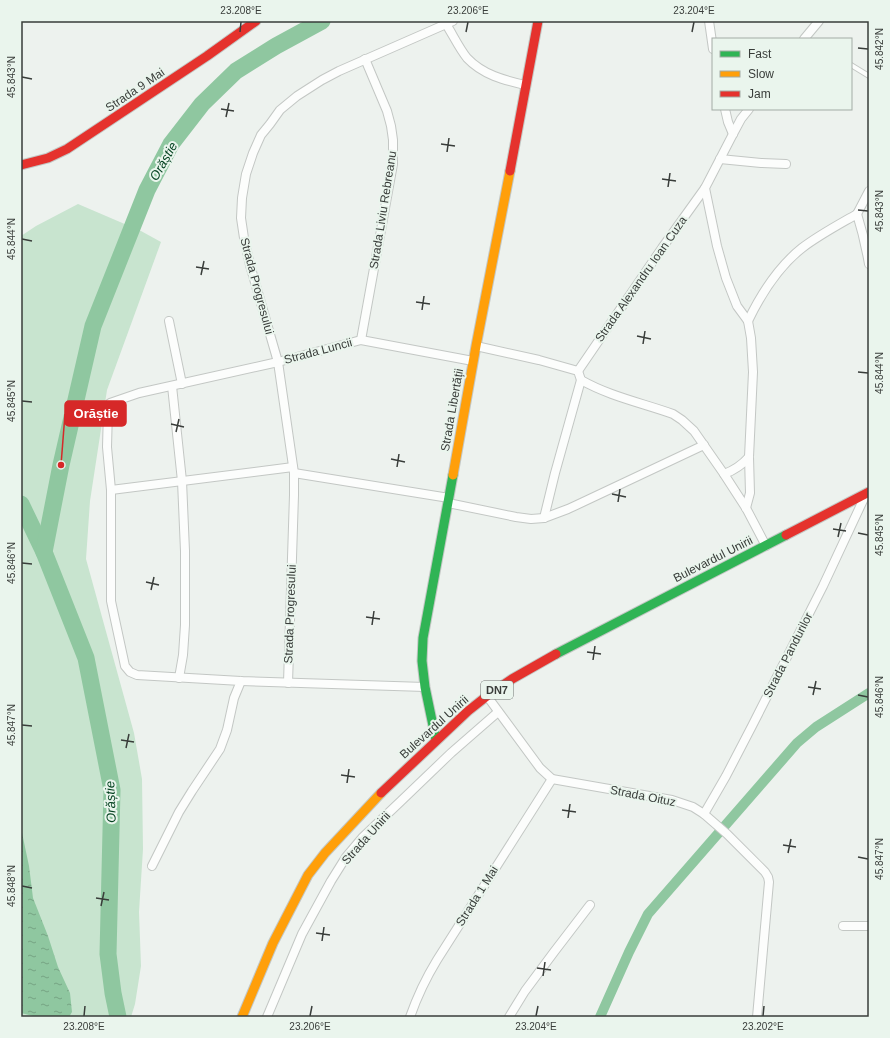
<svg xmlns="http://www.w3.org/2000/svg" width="890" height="1038" viewBox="0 0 890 1038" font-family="Helvetica,sans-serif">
<defs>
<pattern id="water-ripples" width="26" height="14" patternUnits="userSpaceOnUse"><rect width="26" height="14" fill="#8fc7a0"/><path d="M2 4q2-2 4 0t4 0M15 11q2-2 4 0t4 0" fill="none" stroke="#76a383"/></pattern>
</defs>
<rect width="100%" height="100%" fill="#edf2ee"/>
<path fill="#c8e4cf" d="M78 204 141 231 161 242 107 390 90 501 86 559 134 733 142 779 143 849 139 912 141 966 135 1004 131 1017H21V236L36 226Z"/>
<path fill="url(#water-ripples)" d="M21 828 29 866 33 898 48 936 58 967 70 993 72 1012 69 1017H37L21 1013Z"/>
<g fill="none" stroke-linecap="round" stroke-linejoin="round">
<path stroke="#8fc7a0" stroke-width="10" d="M600 1017 629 952 648 914 797 743 816 727 869 693"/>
<g stroke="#8fc7a0" stroke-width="17">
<path d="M21 504 44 552"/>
<path d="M118 1017 113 993 108 954 112 790 86 658 44 552 61 465 93 326 147 190 171 144 202 104 236 71 276 46 322 21"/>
</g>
<defs>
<path id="lane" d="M851 65 869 76"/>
<g id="street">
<path d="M709 21 713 49"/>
<path d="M446 24C453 35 459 48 467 58 483 75 504 80 525 85"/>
<path d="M804 39 819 21"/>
<path d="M725 109 728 122 733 134"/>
<path d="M720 159 761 163 786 164"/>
<path d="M857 214 869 191"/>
<path d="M169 321 182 384"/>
<path d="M748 321C761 294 778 267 802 248 819 235 838 225 857 214 862 230 866 247 869 264"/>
<path d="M361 340 393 164V140L391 126 387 111 365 59"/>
<path d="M476 346 539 360 578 371 581 380C609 396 642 403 673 414L682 420 694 431 724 474 746 508 766 546"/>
<path d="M578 371 662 248 705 188"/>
<path d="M172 386 182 481 185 551V625L183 655 179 678"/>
<path d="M294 473 449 498"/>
<path d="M724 474C735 470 742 465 749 457"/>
<path d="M111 490 293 467"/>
<path d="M448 503 516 517 531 519 544 518 568 509 583 502 704 445"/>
<path d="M746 508 750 493 749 457 753 372 751 338 748 321 737 306 726 278 717 246 705 188 733 134 741 119 749 109"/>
<path d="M544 518 555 473 581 380"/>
<path d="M288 683 294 495V473L278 362 250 265 244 238 241 218 242 198 246 174 253 153 261 135 270 124 280 110 297 96 322 80 339 71 453 21"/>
<path d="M425 687 241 681 137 675 130 672 125 666 111 601V490L107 447 108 410 110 403 139 393 278 362 361 340 473 361"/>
<path d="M487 696 540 768 552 779 672 800 693 807 704 814 727 834 765 872 768 877 769 882 757 1017"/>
<path d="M704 814 726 776 752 726 823 586 866 494"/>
<path d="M152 866 179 812 192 791 220 749 227 730 234 698 241 681"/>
<path d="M843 926H869"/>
<path d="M267 1017 302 934 331 881 346 857 362 838 401 801 451 753 498 712"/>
<path d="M410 1017C417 997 426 978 437 960L552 779"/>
<path d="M509 1017 525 991 554 952 590 905"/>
</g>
<g id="fast">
<path d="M556 654 786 535"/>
<path d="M436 740 425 687 422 661 423 638 453 475"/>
</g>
<g id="slow">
<path d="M453 475 476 346 510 171"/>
<path d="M242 1017 273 943 308 875 325 853 381 793"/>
</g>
<g id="jam">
<path d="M21 165 48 158 67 149 207 56 256 21"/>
<path d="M510 171 538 21"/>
<path d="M786 535 869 492"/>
<path d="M381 793 468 711 487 696 512 679 556 654"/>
</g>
</defs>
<use href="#lane" stroke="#c3c7c4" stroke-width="6"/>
<use href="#street" stroke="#c3c7c4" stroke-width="10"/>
<use href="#fast" stroke="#c3c7c4" stroke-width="11"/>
<use href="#slow" stroke="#c3c7c4" stroke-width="11"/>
<use href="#jam" stroke="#c3c7c4" stroke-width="11"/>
<use href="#lane" stroke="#fcfdfc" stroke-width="4"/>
<use href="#street" stroke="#fcfdfc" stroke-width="8"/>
<use href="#fast" stroke="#30b455" stroke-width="9"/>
<use href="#slow" stroke="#ff9f0a" stroke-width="9"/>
<use href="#jam" stroke="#e5322d" stroke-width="9"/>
</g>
<path fill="none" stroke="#393d3a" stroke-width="1.5" d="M240 32 241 22M466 32 468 22M692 32 694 22M858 48 868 49M22 77 32 79M221 109 234 111M226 117 229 103M441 144 455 146M447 152 449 138M662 179 676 181M668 187 670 173M858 210 868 211M22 239 32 241M196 267 209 269M201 275 204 261M416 302 430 304M422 310 424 296M637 336 651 339M643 344 645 331M858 372 868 373M22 401 32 402M171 424 184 427M176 432 179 419M391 459 405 462M397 467 399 454M612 494 626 497M618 502 620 489M833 529 846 531M858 533 868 535M838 537 841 523M22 563 32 564M146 582 159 585M151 590 154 577M366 617 380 619M372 625 374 611M587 652 601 654M593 660 595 646M808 687 821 689M813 695 816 681M858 695 868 697M22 725 32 726M121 740 134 742M126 748 129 734M341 775 355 777M347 783 349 769M562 810 576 812M568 818 570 804M783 845 796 847M788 853 791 839M858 857 868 859M22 886 32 888M96 898 109 900M101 906 104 892M316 933 330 935M322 941 324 927M537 968 551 970M543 976 545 962M84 1016 85 1006M310 1016 312 1006M536 1016 538 1006M763 1016 764 1006"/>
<g text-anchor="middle" stroke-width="4" stroke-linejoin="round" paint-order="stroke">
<rect fill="#eaf5ed" stroke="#6e7470" stroke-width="1" x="481" y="681" width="32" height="18" rx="3"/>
<g font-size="11" font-weight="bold" fill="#393d3a">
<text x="497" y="694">DN7</text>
</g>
<g font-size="12" fill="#393d3a" stroke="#eaf5ed">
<text transform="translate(135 90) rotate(-34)" y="4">Strada 9 Mai</text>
<text transform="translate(383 210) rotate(-81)" y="4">Strada Liviu Rebreanu</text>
<text transform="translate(641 279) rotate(-55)" y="4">Strada Alexandru Ioan Cuza</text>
<text transform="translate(257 286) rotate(75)" y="4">Strada Progresului</text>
<text transform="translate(318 351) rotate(-15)" y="4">Strada Luncii</text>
<text transform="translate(452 410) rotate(-80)" y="4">Strada Libertății</text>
<text transform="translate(713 559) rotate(-27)" y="4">Bulevardul Unirii</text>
<text transform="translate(290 614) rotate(-88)" y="4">Strada Progresului</text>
<text transform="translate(788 655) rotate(-63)" y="4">Strada Pandurilor</text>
<text transform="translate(434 727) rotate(-42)" y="4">Bulevardul Unirii</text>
<text transform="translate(643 796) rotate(11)" y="4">Strada Oituz</text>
<text transform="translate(366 838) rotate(-48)" y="4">Strada Unirii</text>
<text transform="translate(477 896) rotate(-58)" y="4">Strada 1 Mai</text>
</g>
<g font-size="13" font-style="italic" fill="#054321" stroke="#eaf5ed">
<text transform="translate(163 161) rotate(-60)" y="5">Orăștie</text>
<text transform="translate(110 802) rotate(-92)" y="5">Orăștie</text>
</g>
</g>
<path fill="none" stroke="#d62828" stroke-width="1.5" d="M61 465L65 414"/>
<circle fill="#d62828" stroke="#eaf5ed" stroke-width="1.5" cx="61" cy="465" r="4"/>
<rect fill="#d62828" stroke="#d62828" stroke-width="1.5" x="65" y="401" width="61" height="25" rx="4"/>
<g font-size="13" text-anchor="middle" font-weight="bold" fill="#fff">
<text x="96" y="418">Orăștie</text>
</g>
<rect width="890" height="1038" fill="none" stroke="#eaf5ed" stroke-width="44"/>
<rect x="712" y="38" width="140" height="72" fill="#eaf5ed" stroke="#a3aba5"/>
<rect x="720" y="51" width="20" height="6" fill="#30b455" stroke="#a3aba5"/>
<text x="748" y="58" font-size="12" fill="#393d3a">Fast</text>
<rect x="720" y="71" width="20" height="6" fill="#ff9f0a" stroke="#a3aba5"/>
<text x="748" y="78" font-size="12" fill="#393d3a">Slow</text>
<rect x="720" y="91" width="20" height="6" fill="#e5322d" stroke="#a3aba5"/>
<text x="748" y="98" font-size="12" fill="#393d3a">Jam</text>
<rect x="22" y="22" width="846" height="994" fill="none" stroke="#393d3a" stroke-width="1.5"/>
<g font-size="10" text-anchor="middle" fill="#393d3a">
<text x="241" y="14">23.208°E</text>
<text x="468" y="14">23.206°E</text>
<text x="694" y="14">23.204°E</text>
<text transform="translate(879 49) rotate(-90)" y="4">45.842°N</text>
<text transform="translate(11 77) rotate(-90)" y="4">45.843°N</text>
<text transform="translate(879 211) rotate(-90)" y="4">45.843°N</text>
<text transform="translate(11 239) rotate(-90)" y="4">45.844°N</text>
<text transform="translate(879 373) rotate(-90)" y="4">45.844°N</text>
<text transform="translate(11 401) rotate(-90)" y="4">45.845°N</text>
<text transform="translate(879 535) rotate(-90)" y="4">45.845°N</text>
<text transform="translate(11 563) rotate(-90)" y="4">45.846°N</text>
<text transform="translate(879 697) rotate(-90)" y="4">45.846°N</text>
<text transform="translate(11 725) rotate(-90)" y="4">45.847°N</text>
<text transform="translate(879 859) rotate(-90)" y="4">45.847°N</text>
<text transform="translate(11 886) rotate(-90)" y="4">45.848°N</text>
<text x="84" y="1030">23.208°E</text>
<text x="310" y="1030">23.206°E</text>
<text x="536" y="1030">23.204°E</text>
<text x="763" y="1030">23.202°E</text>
</g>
</svg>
